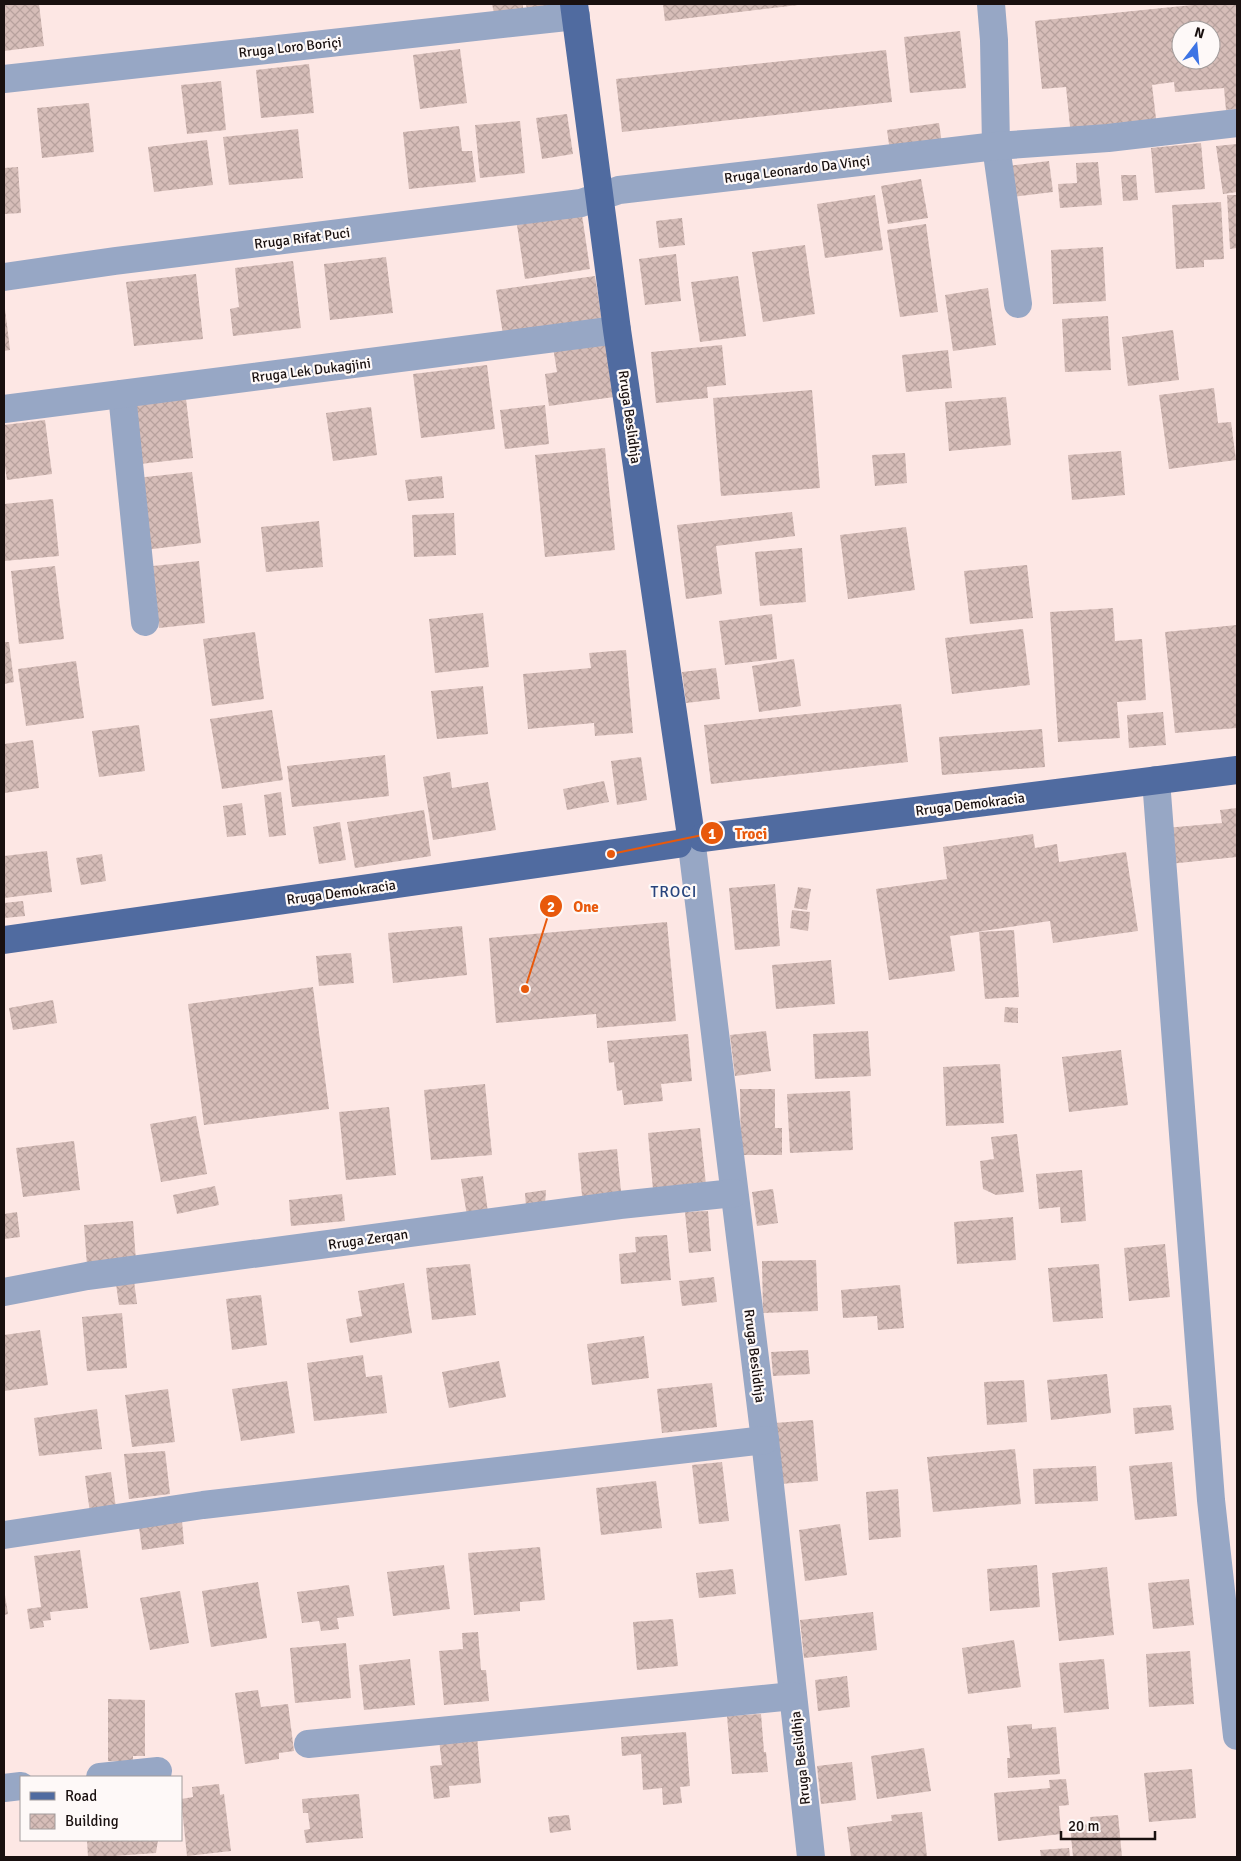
<svg xmlns="http://www.w3.org/2000/svg" width="1241" height="1861" viewBox="0 0 1241 1861" font-family="Signika,sans-serif">
<defs>
<pattern id="building-cross-hatch" width="8" height="8" patternUnits="userSpaceOnUse" patternTransform="scale(1.25)"><rect width="8" height="8" fill="#d6bdb8"/><path d="M0 0l8 8M0 8l8-8" fill="none" stroke="#b7a19d"/></pattern>
</defs>
<rect width="100%" height="100%" fill="#fde7e4"/>
<g fill="url(#building-cross-hatch)" fill-rule="evenodd">
<path d="M4 4H39L44 46 4 51Z"/>
<path d="M492 4H523V10L494 13Z"/>
<path d="M526 4H552V7L527 10Z"/>
<path d="M663 4H798V5L665 21Z"/>
<path d="M1202 4H1237V109L1226 110 1224 88 1175 92 1174 82 1152 85 1157 127 1071 136 1066 87 1042 89 1035 21ZM1181 30H1211V60H1181Z"/>
<path d="M960 31 966 88 910 93 904 37Z"/>
<path d="M460 49 467 103 420 109 413 55Z"/>
<path d="M886 50 892 102 622 132 616 79Z"/>
<path d="M309 64 314 113 261 118 256 70Z"/>
<path d="M221 81 226 130 187 134 181 85Z"/>
<path d="M89 103 94 152 42 158 37 108Z"/>
<path d="M567 114 573 154 542 159 536 118Z"/>
<path d="M520 121 525 173 480 178 475 125Z"/>
<path d="M939 123 942 144 890 151 887 130Z"/>
<path d="M459 126 462 151H472L476 182 409 189 403 132Z"/>
<path d="M298 129 303 178 229 185 223 137Z"/>
<path d="M207 140 213 185 154 192 148 147Z"/>
<path d="M1201 143 1205 189 1155 193 1151 148Z"/>
<path d="M1237 144V192L1223 194 1216 146Z"/>
<path d="M1049 161 1053 192 1012 197 1008 166Z"/>
<path d="M1098 162 1102 205 1060 208 1058 184 1077 183 1076 163Z"/>
<path d="M18 167 21 213 4 214V168Z"/>
<path d="M1121 175H1136L1138 200 1123 201Z"/>
<path d="M921 179 928 218 888 224 881 186Z"/>
<path d="M875 195 883 250 825 258 817 204Z"/>
<path d="M1227 195H1237V248L1230 249Z"/>
<path d="M1221 202 1224 259 1204 260V267L1176 269 1172 205Z"/>
<path d="M582 215 590 269 525 279 517 225Z"/>
<path d="M682 218 685 245 659 248 656 221Z"/>
<path d="M926 224 938 312 900 317 887 230Z"/>
<path d="M805 245 815 314 763 322 752 252Z"/>
<path d="M1103 247 1106 301 1053 304 1051 250Z"/>
<path d="M676 254 681 301 645 305 639 259Z"/>
<path d="M386 257 393 313 330 320 324 264Z"/>
<path d="M293 261 301 328 233 336 230 309 239 307 235 268Z"/>
<path d="M196 274 203 339 134 346 126 282Z"/>
<path d="M595 276 602 321 503 335 496 290Z"/>
<path d="M738 276 746 336 700 342 691 282Z"/>
<path d="M988 288 996 345 953 351 945 295Z"/>
<path d="M4 301 10 350 4 351Z"/>
<path d="M1108 316 1111 370 1065 372 1062 319Z"/>
<path d="M1173 330 1179 380 1128 386 1122 337Z"/>
<path d="M606 340 614 397 549 406 545 374 557 372 553 347Z"/>
<path d="M722 345 726 385 707 387 708 398 656 403 651 352Z"/>
<path d="M948 350 952 388 906 392 902 355Z"/>
<path d="M487 365 495 429 421 438 413 374Z"/>
<path d="M1214 388 1218 423 1231 422 1236 460 1169 469 1159 395Z"/>
<path d="M812 390 820 488 721 496 713 398Z"/>
<path d="M1006 397 1011 445 949 451 945 402Z"/>
<path d="M186 399 193 458 140 464 133 405Z"/>
<path d="M545 405 549 444 505 449 500 410Z"/>
<path d="M371 407 377 455 333 461 326 413Z"/>
<path d="M45 420 52 474 7 480 4 459V425Z"/>
<path d="M605 448 615 550 545 557 535 455Z"/>
<path d="M1121 451 1125 495 1072 500 1068 455Z"/>
<path d="M905 453 907 483 875 486 872 455Z"/>
<path d="M192 472 201 543 145 550 136 478Z"/>
<path d="M442 476 444 498 408 501 405 480Z"/>
<path d="M53 499 59 556 4 561V504Z"/>
<path d="M792 512 795 536 716 546 722 594 686 599 677 525Z"/>
<path d="M454 513 456 555 414 557 412 515Z"/>
<path d="M319 521 323 567 266 572 261 527Z"/>
<path d="M906 527 915 590 848 599 840 535Z"/>
<path d="M802 548 806 602 760 606 755 552Z"/>
<path d="M199 561 205 623 159 628 153 566Z"/>
<path d="M1027 565 1033 618 970 624 964 571Z"/>
<path d="M55 566 64 639 19 644 11 571Z"/>
<path d="M1113 608 1115 641 1142 639 1146 700 1117 702 1120 738 1058 742 1050 612Z"/>
<path d="M483 613 489 667 435 673 429 619Z"/>
<path d="M772 614 777 659 725 665 719 621Z"/>
<path d="M1237 625V728L1175 733 1165 632Z"/>
<path d="M1023 629 1030 685 952 694 945 638Z"/>
<path d="M255 632 264 699 212 706 203 639Z"/>
<path d="M4 642H9L14 682 4 684Z"/>
<path d="M626 650 633 733 595 736 594 723 528 729 523 674 591 668 589 653Z"/>
<path d="M794 659 801 706 759 712 752 666Z"/>
<path d="M76 661 84 718 26 726 18 669Z"/>
<path d="M716 668 720 699 686 703 682 672Z"/>
<path d="M483 686 488 734 437 739 431 691Z"/>
<path d="M901 704 908 762 711 784 704 725Z"/>
<path d="M272 710 283 780 222 789 210 719Z"/>
<path d="M1163 712 1166 745 1129 748 1127 715Z"/>
<path d="M139 725 145 771 99 777 92 731Z"/>
<path d="M1042 729 1045 767 942 775 939 737Z"/>
<path d="M33 740 39 788 4 793V744Z"/>
<path d="M385 755 389 796 292 807 287 766Z"/>
<path d="M641 757 647 800 617 805 611 761Z"/>
<path d="M450 772 452 788 488 782 496 830 433 840 423 777Z"/>
<path d="M604 781 609 802 567 810 563 789Z"/>
<path d="M281 792 286 835 269 837 264 795Z"/>
<path d="M242 803 246 835 227 837 223 806Z"/>
<path d="M1237 808V857L1169 864 1165 828 1222 823 1220 810Z"/>
<path d="M424 810 431 856 355 868 347 822Z"/>
<path d="M340 822 346 860 319 864 313 827Z"/>
<path d="M1033 834 1035 848 1057 844 1059 862 1126 852 1138 931 1053 943 1050 921 950 936 955 971 889 980 876 889 947 879 943 847Z"/>
<path d="M47 851 52 892 4 898V856Z"/>
<path d="M102 854 106 881 81 885 76 858Z"/>
<path d="M775 884 780 946 735 950 729 888Z"/>
<path d="M798 887 811 889 807 910 794 908Z"/>
<path d="M23 901 25 916 4 918V903Z"/>
<path d="M792 910 810 912 808 931 790 928Z"/>
<path d="M667 922 676 1021 597 1028 596 1014 496 1023 489 938Z"/>
<path d="M462 926 467 975 393 983 388 933Z"/>
<path d="M1014 930 1019 997 985 999 979 932Z"/>
<path d="M351 953 354 983 319 986 316 956Z"/>
<path d="M831 960 835 1004 776 1009 772 965Z"/>
<path d="M313 987 329 1109 204 1125 188 1004Z"/>
<path d="M53 1000 57 1023 13 1030 9 1008Z"/>
<path d="M1005 1007 1018 1008V1023L1004 1022Z"/>
<path d="M766 1031 771 1071 735 1076 730 1035Z"/>
<path d="M868 1031 871 1076 815 1079 813 1034Z"/>
<path d="M688 1034 692 1081 661 1084 663 1101 624 1105 622 1090 617 1091 614 1062 609 1063 607 1041Z"/>
<path d="M1121 1050 1128 1105 1069 1112 1062 1057Z"/>
<path d="M1000 1064 1004 1123 946 1126 943 1067Z"/>
<path d="M485 1084 492 1155 431 1160 424 1090Z"/>
<path d="M740 1089H775V1128H782V1155H741Z"/>
<path d="M850 1091 853 1150 790 1153 787 1094Z"/>
<path d="M389 1107 396 1175 346 1180 339 1112Z"/>
<path d="M196 1116 207 1174 161 1182 150 1124Z"/>
<path d="M700 1128 706 1185 653 1190 648 1133Z"/>
<path d="M1017 1134 1024 1192 996 1195 983 1189 980 1161 994 1159 991 1137Z"/>
<path d="M74 1141 80 1190 23 1197 16 1148Z"/>
<path d="M617 1149 622 1202 583 1206 578 1153Z"/>
<path d="M1082 1170 1086 1221 1061 1223 1060 1207 1039 1209 1036 1174Z"/>
<path d="M483 1176 489 1220 468 1222 461 1179Z"/>
<path d="M215 1186 219 1205 177 1214 173 1195Z"/>
<path d="M773 1189 778 1223 757 1226 752 1192Z"/>
<path d="M546 1190 545 1205 526 1207 525 1193Z"/>
<path d="M342 1194 345 1221 291 1226 289 1200Z"/>
<path d="M708 1211 711 1251 689 1253 685 1212Z"/>
<path d="M17 1212 20 1237 4 1239V1214Z"/>
<path d="M1013 1217 1016 1260 957 1264 954 1222Z"/>
<path d="M133 1221 136 1261 87 1266 84 1225Z"/>
<path d="M667 1235 671 1280 621 1284 619 1254 636 1252 635 1237Z"/>
<path d="M1165 1244 1170 1297 1129 1301 1124 1248Z"/>
<path d="M816 1260 818 1311 763 1313 762 1261Z"/>
<path d="M470 1264 476 1315 432 1320 426 1268Z"/>
<path d="M1099 1264 1103 1318 1053 1322 1048 1268Z"/>
<path d="M714 1277 717 1302 682 1306 679 1281Z"/>
<path d="M134 1281 137 1304 119 1305 116 1284Z"/>
<path d="M404 1283 412 1333 350 1343 346 1319 362 1316 358 1291Z"/>
<path d="M900 1285 904 1328 878 1330 877 1316 843 1318 841 1290Z"/>
<path d="M261 1295 267 1345 232 1350 226 1299Z"/>
<path d="M122 1313 127 1368 87 1371 82 1317Z"/>
<path d="M40 1330 48 1385 4 1391V1335Z"/>
<path d="M644 1336 649 1378 592 1385 587 1344Z"/>
<path d="M808 1350 810 1374 773 1376 771 1352Z"/>
<path d="M363 1355 366 1377 382 1375 387 1413 314 1421 307 1363Z"/>
<path d="M499 1361 506 1397 449 1408 442 1372Z"/>
<path d="M1107 1374 1111 1413 1051 1420 1047 1380Z"/>
<path d="M1024 1380 1027 1422 987 1425 984 1382Z"/>
<path d="M287 1381 295 1433 241 1441 232 1389Z"/>
<path d="M712 1383 717 1427 662 1433 657 1389Z"/>
<path d="M168 1389 175 1442 132 1447 125 1395Z"/>
<path d="M1171 1405 1174 1430 1135 1434 1133 1408Z"/>
<path d="M97 1409 102 1449 39 1456 34 1418Z"/>
<path d="M813 1420 818 1481 780 1484 775 1423Z"/>
<path d="M1015 1449 1021 1504 933 1512 927 1457Z"/>
<path d="M165 1451 170 1494 129 1499 124 1454Z"/>
<path d="M722 1462 729 1521 699 1524 692 1465Z"/>
<path d="M1172 1462 1177 1516 1135 1520 1129 1466Z"/>
<path d="M1096 1466 1098 1501 1035 1504 1033 1469Z"/>
<path d="M111 1472 116 1508 90 1513 85 1476Z"/>
<path d="M656 1481 662 1528 601 1535 596 1488Z"/>
<path d="M898 1489 901 1537 869 1540 866 1492Z"/>
<path d="M182 1521 184 1544 142 1550 139 1527Z"/>
<path d="M840 1524 847 1575 805 1581 799 1530Z"/>
<path d="M540 1547 545 1600 520 1602V1611L474 1615 468 1553Z"/>
<path d="M80 1550 88 1608 50 1612 51 1620 43 1621 44 1627 30 1629 27 1609 41 1607 34 1556Z"/>
<path d="M444 1565 450 1609 393 1616 387 1572Z"/>
<path d="M1037 1565 1040 1607 990 1611 987 1569Z"/>
<path d="M1107 1567 1114 1635 1059 1641 1052 1573Z"/>
<path d="M733 1569 736 1594 699 1598 696 1573Z"/>
<path d="M1189 1579 1194 1625 1153 1629 1148 1583Z"/>
<path d="M258 1582 267 1638 211 1647 202 1591Z"/>
<path d="M349 1585 354 1616 337 1618 339 1629 321 1631 319 1621 302 1623 297 1592Z"/>
<path d="M4 1589 8 1614 4 1615Z"/>
<path d="M180 1591 189 1643 150 1650 140 1598Z"/>
<path d="M873 1612 877 1650 804 1658 800 1620Z"/>
<path d="M673 1619 678 1666 637 1670 633 1622Z"/>
<path d="M478 1632 481 1670H486L489 1701 444 1705 439 1651 463 1649 462 1633Z"/>
<path d="M1014 1640 1021 1687 968 1694 962 1648Z"/>
<path d="M346 1643 351 1698 295 1703 290 1648Z"/>
<path d="M1190 1651 1194 1704 1149 1707 1146 1654Z"/>
<path d="M410 1659 415 1705 364 1710 359 1665Z"/>
<path d="M1104 1659 1109 1709 1064 1713 1059 1663Z"/>
<path d="M847 1676 850 1707 818 1711 815 1680Z"/>
<path d="M258 1690 261 1707 288 1704 294 1751 279 1753V1759L245 1764 235 1693Z"/>
<path d="M108 1699 145 1700V1756H133V1762L108 1761Z"/>
<path d="M761 1714 764 1752H766L768 1772 732 1774 727 1716Z"/>
<path d="M1032 1724V1729L1056 1727 1060 1774 1008 1778 1007 1758H1010L1007 1726Z"/>
<path d="M686 1732 690 1786 680 1787 682 1803 663 1805 662 1788 643 1790 641 1754 622 1756 621 1737Z"/>
<path d="M477 1736 481 1783 449 1786 450 1797 434 1799 430 1766 442 1765 439 1740Z"/>
<path d="M924 1748 931 1791 877 1799 871 1756Z"/>
<path d="M852 1762 856 1800 821 1804 817 1766Z"/>
<path d="M1192 1769 1196 1818 1149 1822 1144 1773Z"/>
<path d="M1066 1779 1069 1805 1059 1806 1061 1834 998 1841 994 1793 1050 1788 1049 1780Z"/>
<path d="M219 1784 220 1795 224 1794 231 1851 187 1856 181 1799 193 1797 192 1787Z"/>
<path d="M359 1794 363 1838 306 1843 304 1830 310 1829 308 1813H303L302 1799Z"/>
<path d="M922 1812 927 1857H851L847 1827 892 1821 891 1815Z"/>
<path d="M569 1815 571 1830 550 1833 548 1817Z"/>
<path d="M1118 1815 1122 1857H1073L1070 1826 1091 1824 1090 1817Z"/>
<path d="M87 1840H158L156 1853 101 1857H88Z"/>
<path d="M1069 1848 1070 1857H1041L1040 1850Z"/>
</g>
<g fill="none" stroke-linecap="round" stroke-linejoin="round">
<g stroke="#97a7c5" stroke-width="28">
<path d="M991 4 994 40 996 146 1018 304"/>
<path d="M4 79 576 16"/>
<path d="M4 277 115 261 581 203 619 190 996 146 1108 138 1237 123"/>
<path d="M122 394 145 622"/>
<path d="M4 409 617 330"/>
<path d="M1156 780 1211 1500 1237 1736"/>
<path d="M693 854 765 1440 811 1857"/>
<path d="M4 1292 87 1276 620 1205 734 1193"/>
<path d="M4 1535 203 1505 765 1440"/>
<path d="M308 1744 793 1696"/>
<path d="M100 1777 158 1771"/>
<path d="M4 1788 21 1786"/>
</g>
<g stroke="#506ba0" stroke-width="28">
<path d="M574 4 617 330 690 829"/>
<path d="M702 838 1237 770"/>
<path d="M4 940 678 844"/>
</g>
</g>
<g text-anchor="middle" stroke-width="4.5" stroke-linejoin="round" paint-order="stroke">
<g font-size="14" fill="#19100f" stroke="#fef9f8">
<text transform="translate(290 47) rotate(-6)" y="5">Rruga Loro Boriçi</text>
<text transform="translate(797 169) rotate(-7)" y="5">Rruga Leonardo Da Vinçi</text>
<text transform="translate(302 238) rotate(-7)" y="5">Rruga Rifat Puci</text>
<text transform="translate(311 370) rotate(-7)" y="5">Rruga Lek Dukagjini</text>
<text transform="translate(630 417) rotate(82)" y="5">Rruga Beslidhja</text>
<text transform="translate(970 804) rotate(-7)" y="5">Rruga Demokracia</text>
<text transform="translate(341 892) rotate(-8)" y="5">Rruga Demokracia</text>
<text transform="translate(368 1239) rotate(-8)" y="5">Rruga Zerqan</text>
<text transform="translate(755 1356) rotate(83)" y="5">Rruga Beslidhja</text>
<text transform="translate(800 1758) rotate(-96)" y="5">Rruga Beslidhja</text>
</g>
<g font-size="16" letter-spacing="1" fill="#28447c" stroke="#fef9f8">
<text x="674" y="897">TROCI</text>
</g>
</g>
<path fill="none" stroke="#e8590c" stroke-width="2" d="M611 854L712 833M525 989L551 906"/>
<g fill="#e8590c" stroke="#fef9f8" stroke-width="2">
<circle cx="611" cy="854" r="5"/>
<circle cx="525" cy="989" r="5"/>
<circle cx="712" cy="833" r="12"/>
<circle cx="551" cy="906" r="12"/>
</g>
<g font-size="15" text-anchor="middle" font-weight="bold" fill="#fff">
<text x="712" y="839">1</text>
<text x="551" y="912">2</text>
</g>
<g font-size="15" text-anchor="middle" font-weight="bold" fill="#e8590c" stroke="#fef9f8" stroke-width="4.5" stroke-linejoin="round" paint-order="stroke">
<text x="751" y="839">Troci</text>
<text x="586" y="912">One</text>
</g>
<rect width="1241" height="1861" fill="none" stroke="#19100f" stroke-width="10"/>
<rect x="20" y="1776" width="162" height="65" fill="#fef9f8" stroke="#a29c9b"/>
<rect x="30" y="1792" width="25" height="8" fill="#506ba0" stroke="#a29c9b"/>
<text x="65" y="1801" font-size="15" fill="#19100f">Road</text>
<rect x="30" y="1814" width="25" height="15" fill="url(#building-cross-hatch)" stroke="#a29c9b"/>
<text x="65" y="1826" font-size="15" fill="#19100f">Building</text>
<g transform="translate(1196 45) rotate(16)"><circle r="24" fill="#fef9f8" stroke="#a29c9b"/>
<path d="M0-4L9 19L0 12L-9 19Z" fill="#3d74e4"/>
<text y="-8" font-size="14" font-weight="bold" text-anchor="middle" fill="#19100f">N</text>
</g>
<path d="M1061 1831v8h94v-8" fill="none" stroke="#19100f" stroke-width="2.5"/>
<text x="1068" y="1831" font-size="15" fill="#19100f" stroke="#fef9f8" stroke-width="4" paint-order="stroke">20 m</text>
</svg>
